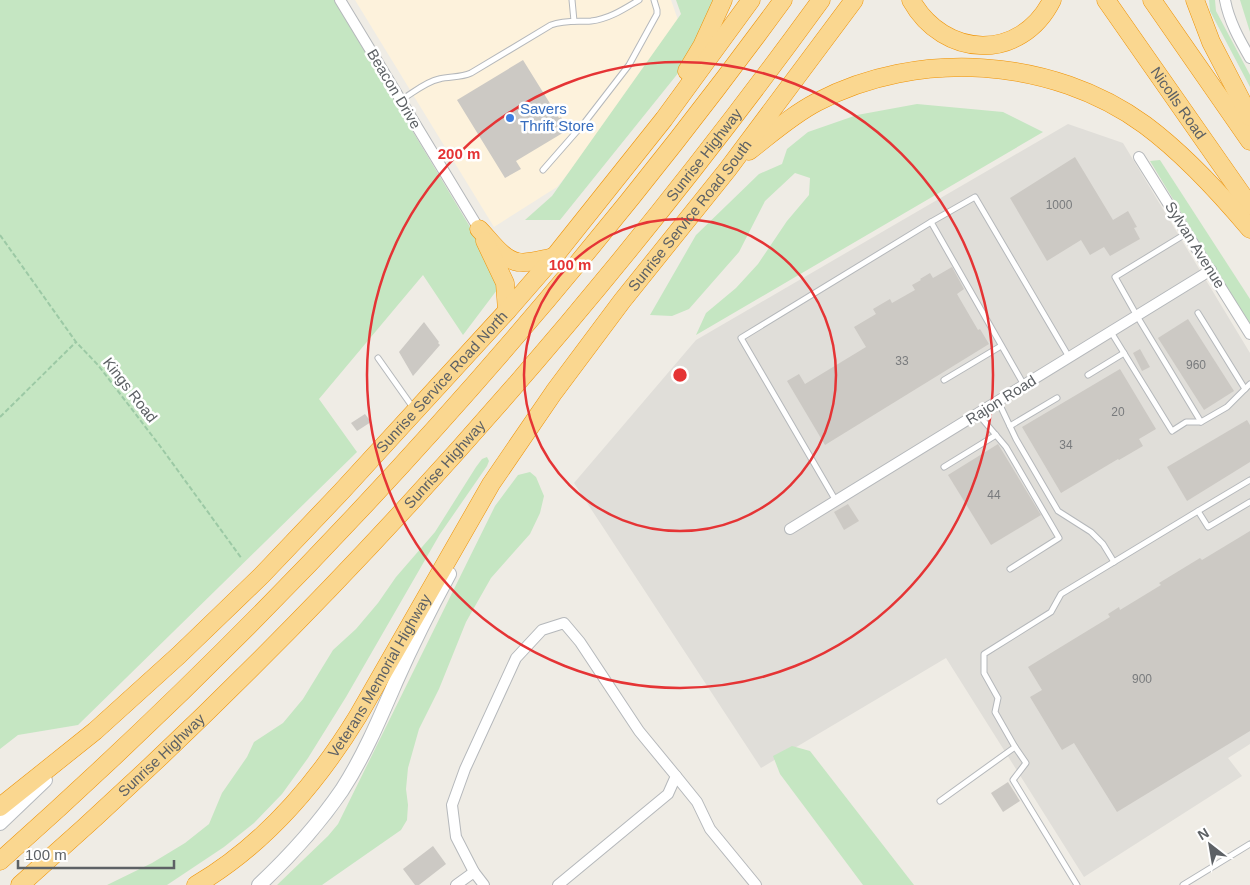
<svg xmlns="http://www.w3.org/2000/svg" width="1250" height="885" viewBox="0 0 1250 885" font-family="Helvetica,sans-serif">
<rect width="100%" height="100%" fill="#efece5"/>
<path fill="#fdf2dc" d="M355 0H671L678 20 618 113 557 187 494 227Z"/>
<path fill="#e0ded9" d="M1068 124 1123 143 1250 353V744L1228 758 1242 776 1084 877 946 658 761 768 574 483 696 340Z"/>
<g fill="#c5e6c2">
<path d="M0 0H334L503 282 463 335 423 275 319 399 357 452 78 725 18 735 0 749Z"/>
<path d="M676 0H713L711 8 679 72 560 220H525L552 196 681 14Z"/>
<path d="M1209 0H1215L1216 11 1250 75V87L1210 11Z"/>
<path d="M1240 0H1250V32Z"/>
<path d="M917 104 1003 112 1043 132 696 335 706 313 736 288 758 264 787 221 809 195 810 178 795 173 765 201 739 252 689 309 672 316 650 315 696 235 759 174 782 164 787 149 808 132 857 115Z"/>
<path d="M1160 160 1250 299V326L1150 161Z"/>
<path d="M487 457 489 461 487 466 440 534 346 697 308 758 282 794 254 823 224 847 167 885H107L152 863 185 843 209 824 222 793 247 757 254 742 283 723 303 699 333 650 356 629 378 603 396 577 435 532 476 467 482 459Z"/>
<path d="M530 472 536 477 544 496 540 513 530 534 491 578 466 622 439 689 419 729 408 768 406 789 408 805 407 820 401 830 322 885H277L328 836 338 824 495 506 518 475Z"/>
<path d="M792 746 810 751 914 885H863L780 774 773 756Z"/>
</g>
<g fill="#ccc9c4">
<path d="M523 60 559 118 561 117 565 124 563 125 566 131 516 161 521 169 505 178 457 100Z"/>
<path d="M1075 157 1113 220 1128 211 1137 227 1134 228 1140 239 1110 256 1104 247 1090 255 1081 240 1047 261 1010 198Z"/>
<path d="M952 267 964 289 957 294 978 330 980 329 989 344 825 445 787 381 799 374 805 384 866 347 854 327 876 314 873 309 890 299 892 303 915 290 912 285 921 280 920 279 930 273 933 278Z"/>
<path d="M1188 319 1234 391 1204 410 1158 338Z"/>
<path d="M424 322 439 342 438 343 440 345 413 376 399 352Z"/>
<path d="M1140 349 1150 367 1142 371 1133 353Z"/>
<path d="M1120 369 1156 429 1139 439 1143 446 1119 460 1118 459 1061 493 1022 427Z"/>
<path d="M365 414 371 422 357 431 351 423Z"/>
<path d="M1247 420 1250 425V462L1187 501 1167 467Z"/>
<path d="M998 444 1041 515 991 545 948 475Z"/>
<path d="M848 504 859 521 844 530 834 512Z"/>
<path d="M1250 531V731L1117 812 1074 743 1062 750 1030 697 1042 690 1028 667 1110 617 1108 614 1119 607 1120 610 1161 585 1159 583 1200 558 1202 560Z"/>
<path d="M1008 782 1020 801 1003 812 991 793Z"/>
<path d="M433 846 446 864 419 885H415L403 869Z"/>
</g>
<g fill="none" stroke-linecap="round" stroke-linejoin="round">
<defs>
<g id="lane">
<path d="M572 0 574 21"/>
<path d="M401 100C413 93 425 82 439 79 450 76 460 78 471 73L551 25C565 20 578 22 591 21 609 19 624 9 639 0"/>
<path d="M543 170 585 122 629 65 657 14V10L654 0"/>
<path d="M1187 233 1115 277 1137 316 1201 422"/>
<path d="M1198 313 1245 389"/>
<path d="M1111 332 1172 431 1186 422H1201L1227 407 1250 384"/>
<path d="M378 358 414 409"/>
<path d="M1088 375 1124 353"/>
<path d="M944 380 1001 346"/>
<path d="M1024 385 931 222 975 197 1069 357"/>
<path d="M998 401 1016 439 1058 511 1091 532 1103 544 1114 562"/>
<path d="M978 414 1006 447 1059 538 1010 569"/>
<path d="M1010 426 1057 398"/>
<path d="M944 467 996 435"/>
<path d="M1250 480 1198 511 1208 527 1250 502"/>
<path d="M836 501 741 338 931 222"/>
<path d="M1015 747 1026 763 1013 780 1077 885"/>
<path d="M940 801 1015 747 995 712 998 698 984 673V654L1051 612 1061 594 1198 511"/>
<path d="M1183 885 1250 844"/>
</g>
<g id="street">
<path d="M340 0 479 229"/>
<path d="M1225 0C1229 21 1239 39 1250 58"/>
<path d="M1139 157 1250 334"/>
<path d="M790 529 1211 270"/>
<path d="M676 776 697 802 710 829 756 885"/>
<path d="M474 872 456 837 452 805 465 769 516 658 542 630 564 623 580 642 639 731 676 776 668 794 558 885"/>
<path d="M456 885 474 872 484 885"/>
</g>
<g id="secondary">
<path d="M0 823 45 780"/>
<path d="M259 885C290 856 318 825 342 790 364 756 380 718 396 681 412 645 430 609 449 574"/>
</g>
<g id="highway">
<path d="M911 0C944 59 1021 62 1052 0"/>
<path id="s1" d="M1106 0 1250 206"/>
<path d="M1152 0 1250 141"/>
<path d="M1195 0 1211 42 1250 117"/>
<path d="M687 71 702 46 723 0"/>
<path d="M749 151C771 134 792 115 817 102 918 49 1052 57 1145 125 1184 154 1219 192 1250 229"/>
<path d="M479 229C490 240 503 260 518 262 530 264 543 259 554 257"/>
<path d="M485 241 505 283 507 311"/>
<path id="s2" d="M0 807 95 731 179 655 262 575 341 492 507 311 554 257 664 119 751 0"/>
<path d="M0 861C291 602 553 314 783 0"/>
<path id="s3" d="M20 885C319 622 587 322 821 0"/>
<path id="s4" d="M196 885C264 845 317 783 358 716L491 484 554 392 622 301 728 169 854 0"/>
</g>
</defs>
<use href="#lane" stroke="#b5b8bb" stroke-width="7"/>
<use href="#street" stroke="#b5b8bb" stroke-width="12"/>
<use href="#secondary" stroke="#b6babe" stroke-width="16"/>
<use href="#highway" stroke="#ee9205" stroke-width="19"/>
<g stroke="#9cc9a5" stroke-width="2" stroke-dasharray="5 2.5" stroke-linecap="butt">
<path d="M0 235 76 342 98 365 160 446 242 559"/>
<path d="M0 417 76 342"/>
</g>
<use href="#lane" stroke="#fff" stroke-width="5"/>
<use href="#street" stroke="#fff" stroke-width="10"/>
<use href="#secondary" stroke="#fff" stroke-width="14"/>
<use href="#highway" stroke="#fad790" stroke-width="18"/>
</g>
<g fill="none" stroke="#e53435" stroke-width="2.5">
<circle cx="680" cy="375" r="156"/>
<circle cx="680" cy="375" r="313"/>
</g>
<circle fill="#3f7fe0" stroke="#fff" stroke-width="2" cx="510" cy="118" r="5"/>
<g text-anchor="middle" stroke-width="5" stroke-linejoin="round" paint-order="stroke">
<g font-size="12" fill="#797b7d">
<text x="1059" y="209">1000</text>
<text x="902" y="365">33</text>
<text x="1196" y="369">960</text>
<text x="1118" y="416">20</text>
<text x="1066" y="449">34</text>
<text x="994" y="499">44</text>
<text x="1142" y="683">900</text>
</g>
<g font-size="15" fill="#5d6165" stroke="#fff">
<text transform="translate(394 89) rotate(59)" y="5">Beacon Drive</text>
<text dy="5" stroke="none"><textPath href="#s1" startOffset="126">Nicolls Road</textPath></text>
<text dy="5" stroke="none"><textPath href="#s3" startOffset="1002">Sunrise Highway</textPath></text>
<text dy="5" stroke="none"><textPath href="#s4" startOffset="838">Sunrise Service Road South</textPath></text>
<text transform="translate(1195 245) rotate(58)" y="5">Sylvan Avenue</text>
<text dy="5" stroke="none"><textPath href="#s2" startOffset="614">Sunrise Service Road North</textPath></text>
<text transform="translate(130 390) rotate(52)" y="5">Kings Road</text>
<text transform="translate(1001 400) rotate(-32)" y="5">Rajon Road</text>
<text dy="5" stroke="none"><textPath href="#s3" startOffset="598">Sunrise Highway</textPath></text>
<text dy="5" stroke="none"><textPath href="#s4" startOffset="282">Veterans Memorial Highway</textPath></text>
<text dy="5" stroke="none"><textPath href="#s3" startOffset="192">Sunrise Highway</textPath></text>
</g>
<g font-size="15" fill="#366cbe" stroke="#fff" text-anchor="start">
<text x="520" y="114">Savers<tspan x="520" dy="17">Thrift Store</tspan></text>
</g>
</g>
<circle cx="680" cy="375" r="8" fill="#e53435" stroke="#fff" stroke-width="2.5"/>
<g font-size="15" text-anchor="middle" font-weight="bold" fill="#e53435" stroke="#fff" stroke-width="5" stroke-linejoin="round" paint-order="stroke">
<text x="459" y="159">200 m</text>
<text x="570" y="270">100 m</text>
</g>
<g transform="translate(1210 845) rotate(329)" stroke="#ffffff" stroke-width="4" paint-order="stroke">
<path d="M0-4L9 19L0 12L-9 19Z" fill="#5d6165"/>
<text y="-8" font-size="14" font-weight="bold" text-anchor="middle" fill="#5d6165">N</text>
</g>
<path d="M18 860v8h156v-8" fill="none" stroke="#5d6165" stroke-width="2.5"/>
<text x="25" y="860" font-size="15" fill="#5d6165" stroke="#ffffff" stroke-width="4" paint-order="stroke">100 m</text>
</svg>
